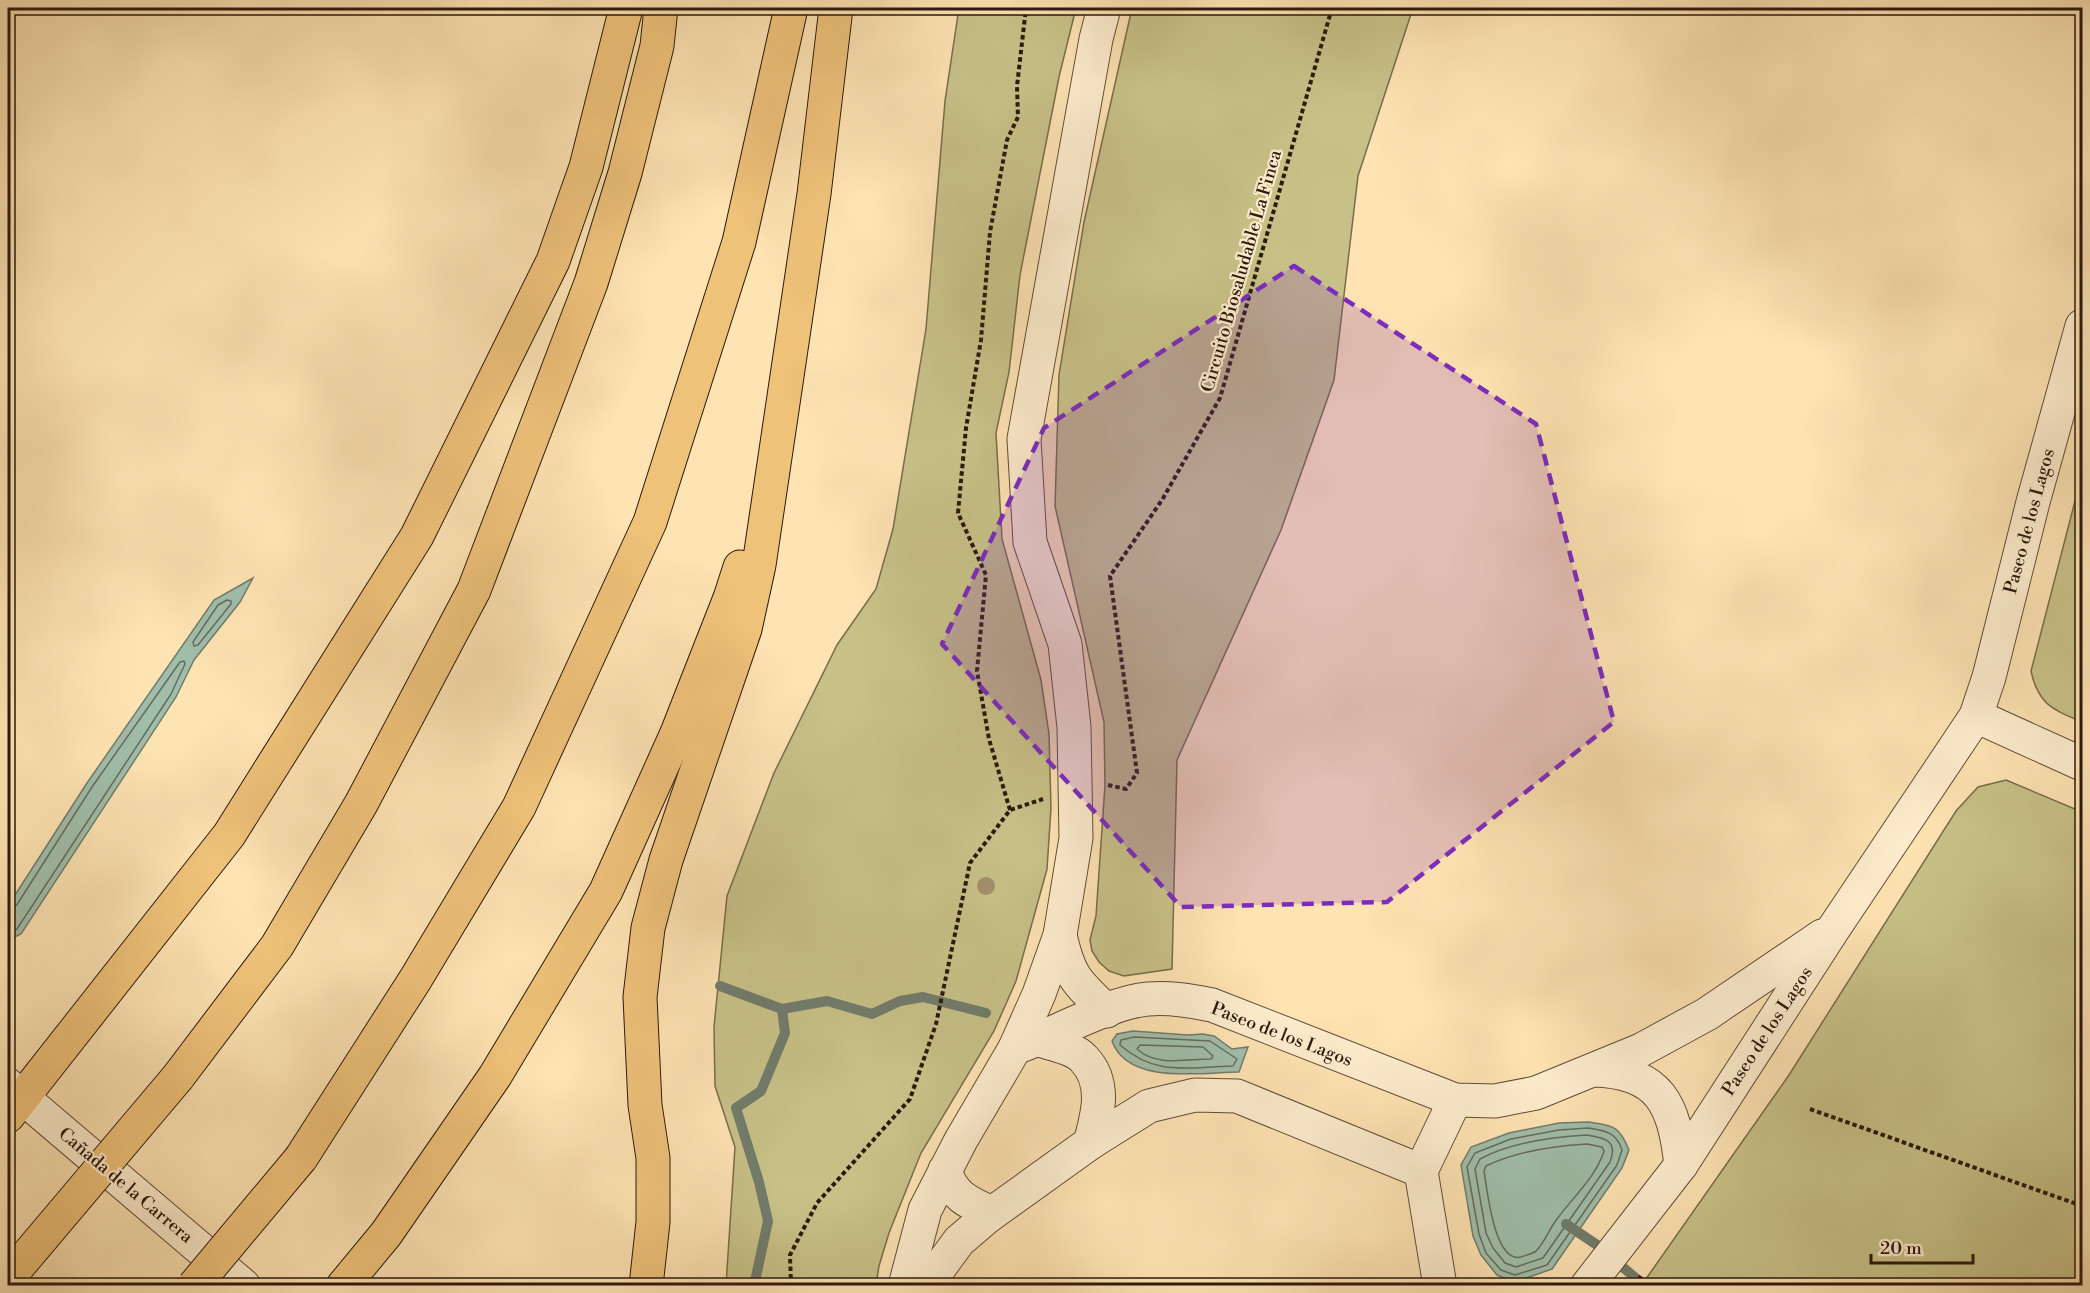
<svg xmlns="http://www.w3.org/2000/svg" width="2090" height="1293" viewBox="0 0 2090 1293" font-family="'Libre Bodoni',serif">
<rect width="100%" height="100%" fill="#fee3b3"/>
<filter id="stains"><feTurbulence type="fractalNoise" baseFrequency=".00333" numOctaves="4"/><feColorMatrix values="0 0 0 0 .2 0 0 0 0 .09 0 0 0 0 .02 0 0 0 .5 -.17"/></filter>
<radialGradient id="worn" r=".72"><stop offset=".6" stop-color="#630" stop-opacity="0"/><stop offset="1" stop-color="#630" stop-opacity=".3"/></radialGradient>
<g fill="#c7c188" stroke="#786d4b" stroke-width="1.5">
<path d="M959 8H1076L1059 77 1020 275 1009 372 996 433 1002 539 1041 680 1049 734 1051 808 1047 869 1016 981 994 1031 921 1153 889 1233 879 1266 876 1285H726L735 1147 715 1086 714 1027 727 896 774 773 837 645 876 589 893 529 926 329 945 101Z"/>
<path d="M1132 8H1413L1358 176 1334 380 1281 530 1177 760 1172 969 1124 976 1109 971 1099 962 1092 951 1090 940 1096 916 1105 785 1104 722 1055 506 1059 375 1084 222Z"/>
<path d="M2082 474V722C2054 710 2038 705 2031 671Z"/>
<path d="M2006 780 2082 812V1285L1641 1286 1789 1075 1956 811 1978 787Z"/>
</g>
<g fill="#a0beab" stroke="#717c6c" stroke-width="1.5">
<path d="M253 578 240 602 194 660 176 697 21 934 8 940V906L87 783 214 600Z"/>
<path d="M1133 1031 1188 1035 1203 1034 1214 1036 1232 1049 1248 1047 1239 1072C1203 1072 1128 1086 1112 1041L1117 1034Z"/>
<path d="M1588 1122C1613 1126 1619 1125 1629 1150L1622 1168 1552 1269 1515 1282 1497 1275 1481 1255 1473 1236 1461 1165 1471 1147 1509 1133 1559 1123Z"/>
</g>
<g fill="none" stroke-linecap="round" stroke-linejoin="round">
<g stroke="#656c5c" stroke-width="1.5">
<path d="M227 600 231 601V604L198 645 194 646 193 642 218 605Z"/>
<path d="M8 910 13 909 18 903 92 787 180 662 184 661 185 664 171 694 17 929 8 934"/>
<path d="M1134 1037 1210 1041 1237 1059 1233 1066C1187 1067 1157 1077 1120 1045L1121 1040Z"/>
<path d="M1140 1045 1203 1047 1213 1056 1211 1059C1187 1059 1156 1067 1137 1049Z"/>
<path d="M1588 1128C1606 1131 1616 1132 1622 1150L1617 1165 1547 1265 1515 1275 1501 1270 1486 1253 1479 1234 1467 1167 1475 1153 1511 1139 1559 1130Z"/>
<path d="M1587 1135C1606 1138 1618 1141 1610 1162L1543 1258 1516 1267 1505 1263 1493 1248 1486 1233 1475 1169 1480 1159C1512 1142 1551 1137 1587 1135Z"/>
<path d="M1587 1144 1602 1147 1604 1151C1596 1177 1573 1197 1557 1219 1550 1228 1545 1241 1537 1250 1534 1254 1526 1255 1521 1257 1494 1264 1487 1188 1484 1171L1486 1166C1517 1151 1553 1146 1587 1144Z"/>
</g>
<g stroke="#717c6c" stroke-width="10">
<path d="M720 986 782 1009"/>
<path d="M1566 1224 1600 1247"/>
<path d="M1619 1264 1645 1286"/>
<path d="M754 1286 768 1221 759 1182 736 1108 761 1091 785 1033 782 1009 827 1001 872 1014 900 1001 923 997 986 1013"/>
</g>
<defs>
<g id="minor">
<path d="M1976 716 2082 764"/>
<path d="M1060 935C1069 976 1076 982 1107 1011"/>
<path d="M1039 1040C1052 1044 1074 1048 1083 1058 1107 1082 1098 1114 1090 1143"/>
<path d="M1015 1048C1053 1035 1110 1002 1148 999 1170 997 1191 1001 1212 1005L1455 1100 1495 1101 1536 1093 1641 1050 1707 1014 1822 936"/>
<path d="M1594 1070C1661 1072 1674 1105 1681 1165"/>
<path d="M8 1085 244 1286"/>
<path d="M945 1170C952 1196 969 1203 992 1213"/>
<path d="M905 1286 925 1210 961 1140 1015 1048 1039 994 1060 935 1076 838 1074 727 1065 644 1030 542 1024 439 1096 39 1104 8"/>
<path d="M926 1286 959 1241 987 1217 1090 1143 1149 1106 1195 1095 1237 1096 1421 1171"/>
<path d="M1440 1286 1421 1171 1455 1100"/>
<path d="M1587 1286 1681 1165 1834 928 1976 716 1989 677 2033 502 2082 326"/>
</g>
<g id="highway">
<path d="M178 1077 277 946 361 804 474 590 591 283 625 173 657 46 661 8"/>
<path d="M8 1116 229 835 417 536 553 261 586 167 626 8"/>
<path d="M301 1158 415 980 519 807 650 522 739 242 791 8"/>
<path d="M343 1286 386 1234 495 1076 606 891 677 733 730 598 740 567"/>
<path d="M646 1286 653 1222V1158L645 1105 640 997 648 928 666 860 745 629 759 565 814 194 836 8"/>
</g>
</defs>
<use href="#minor" stroke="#5f4c37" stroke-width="35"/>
<use href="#highway" stroke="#2a190e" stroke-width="35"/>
<g stroke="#2a190e" stroke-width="4" stroke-dasharray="4.5 3" stroke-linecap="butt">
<path d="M1108 785 1126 789 1137 773 1110 576 1162 500 1220 398 1332 8"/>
<path d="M1010 810 989 739 977 671 986 575 958 513 966 428 981 340 990 232 1007 140 1018 117 1017 86 1026 8"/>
<path d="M1810 1109 2082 1206"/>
<path d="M791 1286 790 1255 817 1203 910 1099 936 1024 970 863 1010 810 1043 799"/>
<path d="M1635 1286 1641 1276"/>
</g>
<use href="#minor" stroke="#feedce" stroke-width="33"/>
<use href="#highway" stroke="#efc27a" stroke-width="33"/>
<defs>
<g id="highway-bridge">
<path d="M15 1270 178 1077"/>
<path d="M194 1286 301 1158"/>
</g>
</defs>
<use href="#highway-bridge" stroke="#2a190e" stroke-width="35" stroke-linecap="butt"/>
<use href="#highway-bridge" stroke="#efc27a" stroke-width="33"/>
</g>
<circle fill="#a38f6d" cx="986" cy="886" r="9"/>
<path fill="#7b2cbf" fill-opacity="0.2" stroke="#7b2cbf" stroke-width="4.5" stroke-dasharray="12 8" stroke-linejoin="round" d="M1294 266 1536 424 1614 722 1387 902 1181 907 942 644 1044 428Z"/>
<g text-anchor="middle" stroke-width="4.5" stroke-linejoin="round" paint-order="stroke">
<g font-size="18" fill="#2a190e" stroke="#feedce">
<text transform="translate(1241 271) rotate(-74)" y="6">Circuito Biosaludable La Finca</text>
<text transform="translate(2029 521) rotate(-75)" y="6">Paseo de los Lagos</text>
<text transform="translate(1767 1031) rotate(-57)" y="6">Paseo de los Lagos</text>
<text transform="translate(1282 1034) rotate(21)" y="6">Paseo de los Lagos</text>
<text transform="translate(126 1185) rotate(40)" y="6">Cañada de la Carrera</text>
</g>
</g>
<rect width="2090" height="1293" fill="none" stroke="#fee3b3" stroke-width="30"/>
<rect x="9" y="9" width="2072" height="1275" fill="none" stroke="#2a190e" stroke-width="3"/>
<rect x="15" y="15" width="2060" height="1263" fill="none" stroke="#2a190e" stroke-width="1.5"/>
<path d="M1871 1254v9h102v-9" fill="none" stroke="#2a190e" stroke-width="3"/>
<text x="1880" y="1254" font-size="18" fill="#2a190e" stroke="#feedce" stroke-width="4.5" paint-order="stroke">20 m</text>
<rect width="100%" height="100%" filter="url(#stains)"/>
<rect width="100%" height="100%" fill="url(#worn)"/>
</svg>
